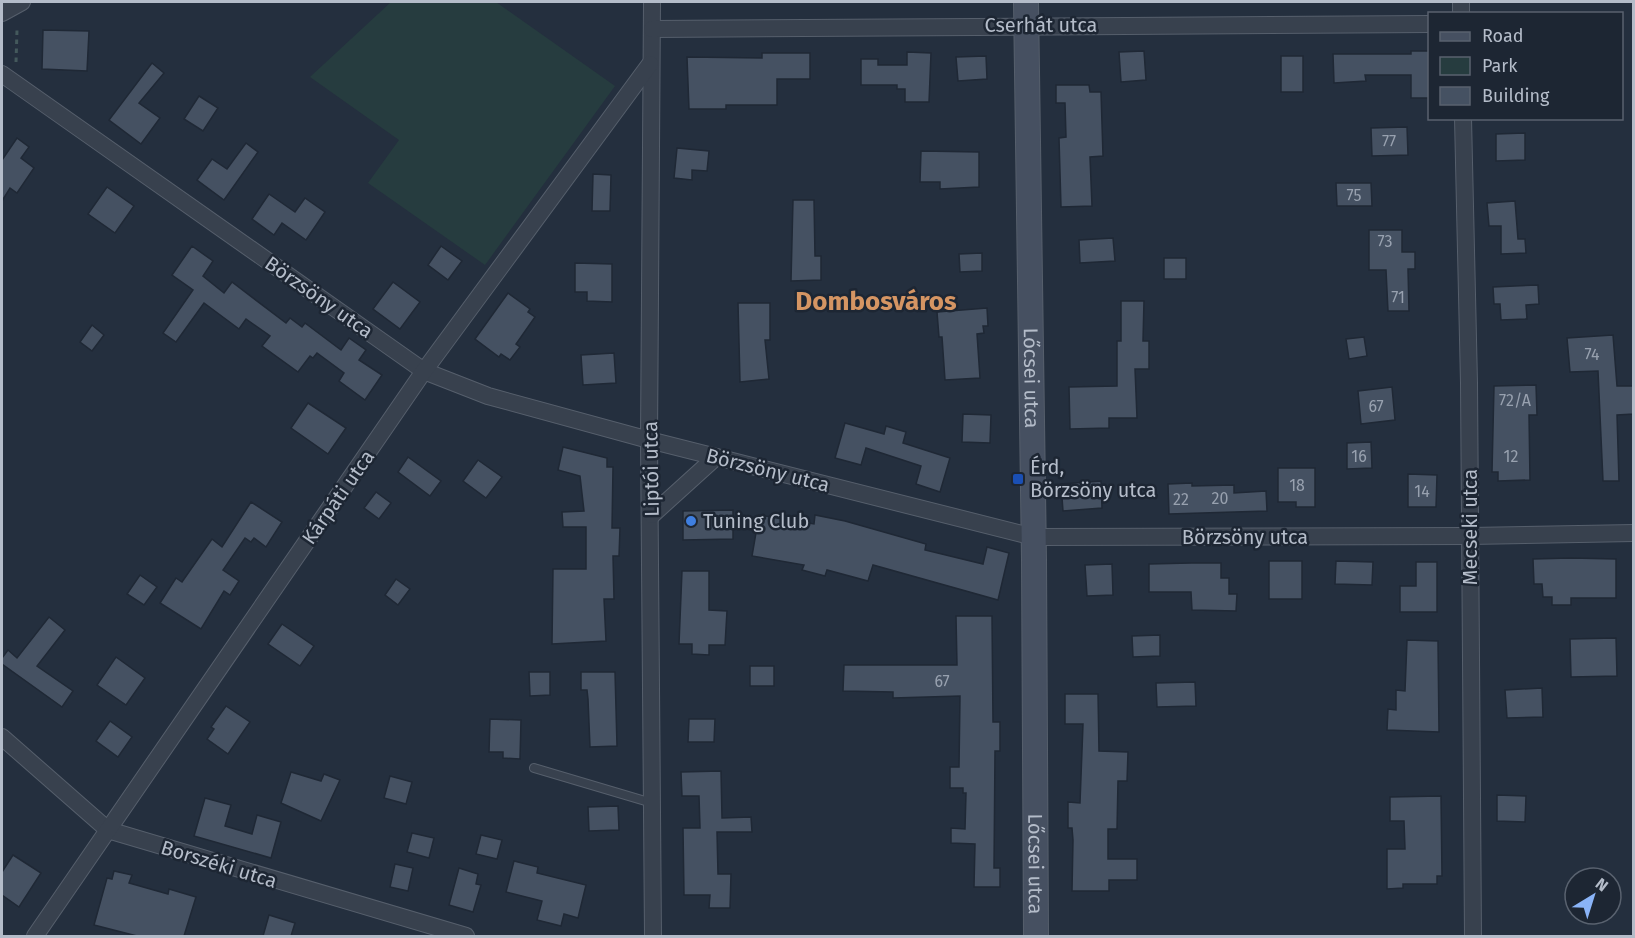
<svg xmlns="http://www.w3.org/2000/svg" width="1635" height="938" viewBox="0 0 1635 938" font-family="'Fira Sans',sans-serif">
<rect width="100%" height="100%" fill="#242f3e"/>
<path fill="#263c3f" d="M391 2H496L615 86 485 265 368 183 399 140 310 77Z"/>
<g fill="#455162" stroke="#1f2835" stroke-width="1.5">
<path d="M43 30 89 31 87 71 42 69Z"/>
<path d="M1144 51 1146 80 1121 82 1119 52Z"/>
<path d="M1411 51H1430V98H1411V75H1365L1366 81 1334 83 1333 54H1411Z"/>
<path d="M907 52 931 53 929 102H905V89H897V85H861V59H878V65H907Z"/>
<path d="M762 53H810V79H777V105H726V109H689L687 57 762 58Z"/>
<path d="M986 56 987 79 958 81 956 57Z"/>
<rect x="1281" y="56" width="22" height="36"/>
<path d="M152 63 164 73 139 103 160 118 141 144 109 120Z"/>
<path d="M1056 85H1089L1090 92H1101L1103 156 1090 157 1092 206 1061 207 1059 138 1066 137 1065 103H1056Z"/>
<path d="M199 96 218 108 203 131 184 119Z"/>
<path d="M1407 127 1408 155 1372 156 1371 128Z"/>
<path d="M1525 133V160L1496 161V134Z"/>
<path d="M17 138 29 147 21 158 34 168 17 193 10 188 2 201V160Z"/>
<path d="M246 143 258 152 224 200 197 180 212 159 227 169Z"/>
<path d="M677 148 709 151 707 171 692 170V180L674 178Z"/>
<path d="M921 151 979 152V187L940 189V182H920Z"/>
<path d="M593 174 611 175 610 211H592Z"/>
<path d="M1336 183H1371L1372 206H1337Z"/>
<path d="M107 187 134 206 115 233 88 214Z"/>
<path d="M269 194 295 212 305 198 325 212 306 240 282 223 274 235 252 219Z"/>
<path d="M793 200H814L815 256H821V280L791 281Z"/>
<path d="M1515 201 1518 239H1525L1526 253 1501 254V226H1489L1487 203Z"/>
<path d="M1369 230H1402V252H1415V269H1408L1409 311H1388L1386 270H1369Z"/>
<path d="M1113 238 1115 261 1080 263 1079 240Z"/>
<path d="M192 246 213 261 203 276 224 293 232 282 286 323 290 318 302 327 305 323 341 350 349 338 366 350 359 360 382 375 365 400 339 381 344 373 317 353 313 358 310 356 298 372 262 346 270 336 246 319 239 329 204 303 176 342 163 333 193 290 172 275Z"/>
<path d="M441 246 462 261 448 280 428 265Z"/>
<path d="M982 253V271L960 272 959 254Z"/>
<rect x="1164" y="258" width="22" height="21"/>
<path d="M575 263 612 264V302L587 301V292H575Z"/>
<path d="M393 282 420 302 400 329 373 309Z"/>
<path d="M1538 285 1539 304 1526 305 1527 319 1501 320 1500 304H1494L1493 287Z"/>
<path d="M508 293 530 309 528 312 535 317 516 344 520 347 510 360 501 354 499 357 475 339Z"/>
<path d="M1121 301H1144L1143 341H1149V369H1135L1137 418H1109V428L1070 429 1069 387 1117 386V341H1121Z"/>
<path d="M738 303H770V340H765L769 379 740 382Z"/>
<path d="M987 308 988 326H983L984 333 977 334 980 378 945 380 942 337H939L937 312Z"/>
<path d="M92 325 104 335 92 351 80 342Z"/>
<path d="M1613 335 1617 386H1634V414L1617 415 1619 481H1603L1598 371 1570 372 1567 338Z"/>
<path d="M1364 337 1367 356 1349 359 1346 339Z"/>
<path d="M614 353 616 383 583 385 581 355Z"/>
<path d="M1536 385 1537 415H1529L1530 480 1498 481V472H1492L1494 386Z"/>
<path d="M1392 387 1395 420 1361 424 1358 391Z"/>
<path d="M308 403 346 428 328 454 291 428Z"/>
<path d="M963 414 991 415 990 443 962 442Z"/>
<path d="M845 423 884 434 886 426 906 432 903 443 950 458 940 492 916 484 921 466 866 448 861 465 835 458Z"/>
<path d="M1371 442 1372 468 1347 469V443Z"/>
<path d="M563 447 607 458V467H613L612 528H620L619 556H613L614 599H604L606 641 552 644 553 569H586V527H563L562 512 584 511 580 476 558 470Z"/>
<path d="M408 457 441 481 430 496 398 472Z"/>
<path d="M478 460 502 477 486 498 463 481Z"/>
<path d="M1278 468H1315V507H1296V502H1278Z"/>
<path d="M1408 474 1437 475 1436 507H1408Z"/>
<path d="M1101 481 1102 508 1063 511 1061 484Z"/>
<path d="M1192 483V486L1234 485V493L1266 491 1267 511 1169 514 1168 484Z"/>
<path d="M376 492 391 503 379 519 364 508Z"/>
<path d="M251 502 282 522 266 547 254 538 251 542 245 538 223 570 239 581 230 595 224 591 201 629 160 603 176 578 182 582 212 539 222 547Z"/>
<path d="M733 510V539L683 540V511Z"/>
<path d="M759 515 814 524 815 515 845 521 926 544 925 550 983 564 987 547 1009 553 998 600 873 565 868 581 827 570 825 576 802 570 804 565 752 556Z"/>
<path d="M1571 558 1616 559V598H1571V605H1552V597H1543L1542 584H1534L1533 559Z"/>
<rect x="1269" y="561" width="33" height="38"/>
<path d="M1336 561 1373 562 1372 585 1335 584Z"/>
<path d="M1416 562H1437V612H1400V586H1416Z"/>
<path d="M1191 563H1221V578H1229V594H1237L1236 611 1192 610 1191 592H1149V564Z"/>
<path d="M1112 564 1113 595 1087 596 1085 565Z"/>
<path d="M682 571H709V610L727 611 725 645H709V655L692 654V644H679Z"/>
<path d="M140 575 157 587 144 605 127 594Z"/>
<path d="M396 579 410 589 398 605 385 595Z"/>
<path d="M956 616H992L993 722H1000V751H995L994 868H1000V887H974L975 844 951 843V828L965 829 966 793H963V788H950V767H959L960 696 893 698V692L843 691 844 665H957Z"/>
<path d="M49 617 65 630 37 666 73 691 62 707 2 664V658L8 650 17 658Z"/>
<path d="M282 624 314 646 300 666 268 644Z"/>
<path d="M1160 635V656L1133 657 1132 636Z"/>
<path d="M1616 638 1617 676 1571 677 1570 639Z"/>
<path d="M1407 640 1438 641 1439 732 1387 730 1388 709 1396 710V690L1405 691Z"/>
<path d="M116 657 145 678 126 705 97 685Z"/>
<rect x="750" y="666" width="24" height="20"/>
<path d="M529 672H550V695L530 696Z"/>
<path d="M581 672H615L617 746 590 747 588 699 587 690H581Z"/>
<path d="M1195 682 1196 706 1157 707 1156 683Z"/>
<path d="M1542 688 1543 717 1507 718 1505 690Z"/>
<path d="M1065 694H1098L1099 751 1128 752 1127 781H1118L1117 829H1108V859H1137V880H1109V891H1072L1073 840 1072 828H1068V802L1080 803 1083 724H1065Z"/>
<path d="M226 706 250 722 228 754 207 739 214 729 211 727Z"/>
<path d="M490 719 521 720 520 759 503 758V752H489Z"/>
<path d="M689 719H715L714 742H688Z"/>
<path d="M110 721 132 737 118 757 96 741Z"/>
<path d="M721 771 722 818 751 817 752 832H717L718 874H731L730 908H709L710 895H684L683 828H700L699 796H682L681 772Z"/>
<path d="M291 772 321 781 324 774 340 780 321 821 281 803Z"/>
<path d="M390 776 412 782 406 804 384 798Z"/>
<path d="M1497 795 1526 796 1525 822 1497 821Z"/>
<path d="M1441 796 1442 876H1437V884H1403V888L1387 889V849H1405L1404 821H1390V797Z"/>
<path d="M205 798 231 805 225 826 252 834 257 815 281 822 271 858 194 836Z"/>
<path d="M618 806 619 830 589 831 588 807Z"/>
<path d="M412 833 434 838 429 858 407 852Z"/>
<path d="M481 835 502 840 497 859 476 854Z"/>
<path d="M13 855 41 873 19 907 2 895V872Z"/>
<path d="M514 861 538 867 537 873 586 885 578 918 564 914 561 926 537 920 542 901 506 892Z"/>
<path d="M395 864 413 868 408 891 390 887Z"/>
<path d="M459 868 478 874 476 884 481 885 473 912 449 905Z"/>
<path d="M114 871 132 875 129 883 168 894 169 889 196 897 184 936H137L94 925 107 878 112 879Z"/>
<path d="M269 915 295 923 291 936H263Z"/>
</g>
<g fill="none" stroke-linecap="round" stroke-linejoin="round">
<defs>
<path id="lane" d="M534 768 652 803"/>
<g id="street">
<path d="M652 2 649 440 653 936"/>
<path d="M2 13 22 2"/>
<path d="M1461 14V2"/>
<path d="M652 29 1430 24"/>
<path d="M2 74 424 371 488 396 649 440 1034 537 1470 536 1634 533"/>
<path d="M1463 118 1469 383 1473 936"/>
<path d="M652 515 716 457"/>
<path d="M2 737 108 830 466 936"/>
<path d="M35 936 424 371 650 64"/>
</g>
<g id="secondary">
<path id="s1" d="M1026 2 1034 560 1036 936"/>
</g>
</defs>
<use href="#lane" stroke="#565f6c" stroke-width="10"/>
<use href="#street" stroke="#565f6c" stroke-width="18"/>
<use href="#secondary" stroke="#565f6c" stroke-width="26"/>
<path stroke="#44595c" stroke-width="3" stroke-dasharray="4.5 4.5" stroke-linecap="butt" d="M16 62 17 30"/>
<use href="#lane" stroke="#38414e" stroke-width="8"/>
<use href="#street" stroke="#38414e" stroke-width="16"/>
<use href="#secondary" stroke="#465061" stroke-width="24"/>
</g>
<rect fill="#1a4fb4" stroke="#1d2633" stroke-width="2" x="1012" y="473" width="12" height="12" rx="3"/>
<circle fill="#3f7fe0" stroke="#1d2633" stroke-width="2" cx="691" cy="521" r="6"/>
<g text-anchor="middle" stroke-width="5" stroke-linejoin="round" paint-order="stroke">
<g font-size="16" fill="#98a1af">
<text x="1389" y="147">77</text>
<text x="1354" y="201">75</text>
<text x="1385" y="247">73</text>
<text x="1398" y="303">71</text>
<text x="1592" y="360">74</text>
<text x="1515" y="406">72/A</text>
<text x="1376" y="412">67</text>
<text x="1359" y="462">16</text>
<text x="1511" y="462">12</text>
<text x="1297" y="491">18</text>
<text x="1422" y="497">14</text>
<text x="1220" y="504">20</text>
<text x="1181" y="505">22</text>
<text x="942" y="687">67</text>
</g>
<g font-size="20" fill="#b4bcc9" stroke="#1d2633">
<text x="1041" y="32">Cserhát utca</text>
<text transform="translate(319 297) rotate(35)" y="7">Börzsöny utca</text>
<text dy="7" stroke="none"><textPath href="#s1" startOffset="376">Lőcsei utca</textPath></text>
<text transform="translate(651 469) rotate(-91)" y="7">Liptói utca</text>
<text transform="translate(768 470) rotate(14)" y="7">Börzsöny utca</text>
<text transform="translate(338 497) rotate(-55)" y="7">Kárpáti utca</text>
<text transform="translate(1470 527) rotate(-90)" y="7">Mecseki utca</text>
<text x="1245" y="544">Börzsöny utca</text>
<text transform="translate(219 864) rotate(17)" y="7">Borszéki utca</text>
<text dy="7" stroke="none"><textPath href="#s1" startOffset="862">Lőcsei utca</textPath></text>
</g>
<g font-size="20" fill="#b4bcc9" stroke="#1d2633" text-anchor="start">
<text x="1030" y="474">Érd,<tspan x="1030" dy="23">Börzsöny utca</tspan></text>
<text x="703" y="528">Tuning Club</text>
</g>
<g font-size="26" font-weight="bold" fill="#d59563" stroke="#1d2633">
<text x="876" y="310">Dombosváros</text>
</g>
</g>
<rect width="1635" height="938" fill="none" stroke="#b4bcc9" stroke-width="6"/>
<rect x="1428" y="12" width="195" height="108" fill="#1d2633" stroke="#59626f" stroke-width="1.5"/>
<rect x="1440" y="32" width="30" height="9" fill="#465061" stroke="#59626f" stroke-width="1.5"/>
<text x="1482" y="42" font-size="18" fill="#b4bcc9">Road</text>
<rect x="1440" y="57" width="30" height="18" fill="#263c3f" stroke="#59626f" stroke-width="1.5"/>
<text x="1482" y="72" font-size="18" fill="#b4bcc9">Park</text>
<rect x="1440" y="87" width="30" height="18" fill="#455162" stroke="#59626f" stroke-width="1.5"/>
<text x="1482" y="102" font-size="18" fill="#b4bcc9">Building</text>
<g transform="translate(1593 896) rotate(38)"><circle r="28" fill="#1d2633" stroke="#59626f" stroke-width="1.5"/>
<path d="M0-4.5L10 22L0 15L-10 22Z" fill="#8ab4f8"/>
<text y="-9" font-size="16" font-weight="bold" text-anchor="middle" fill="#b4bcc9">N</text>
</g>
</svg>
